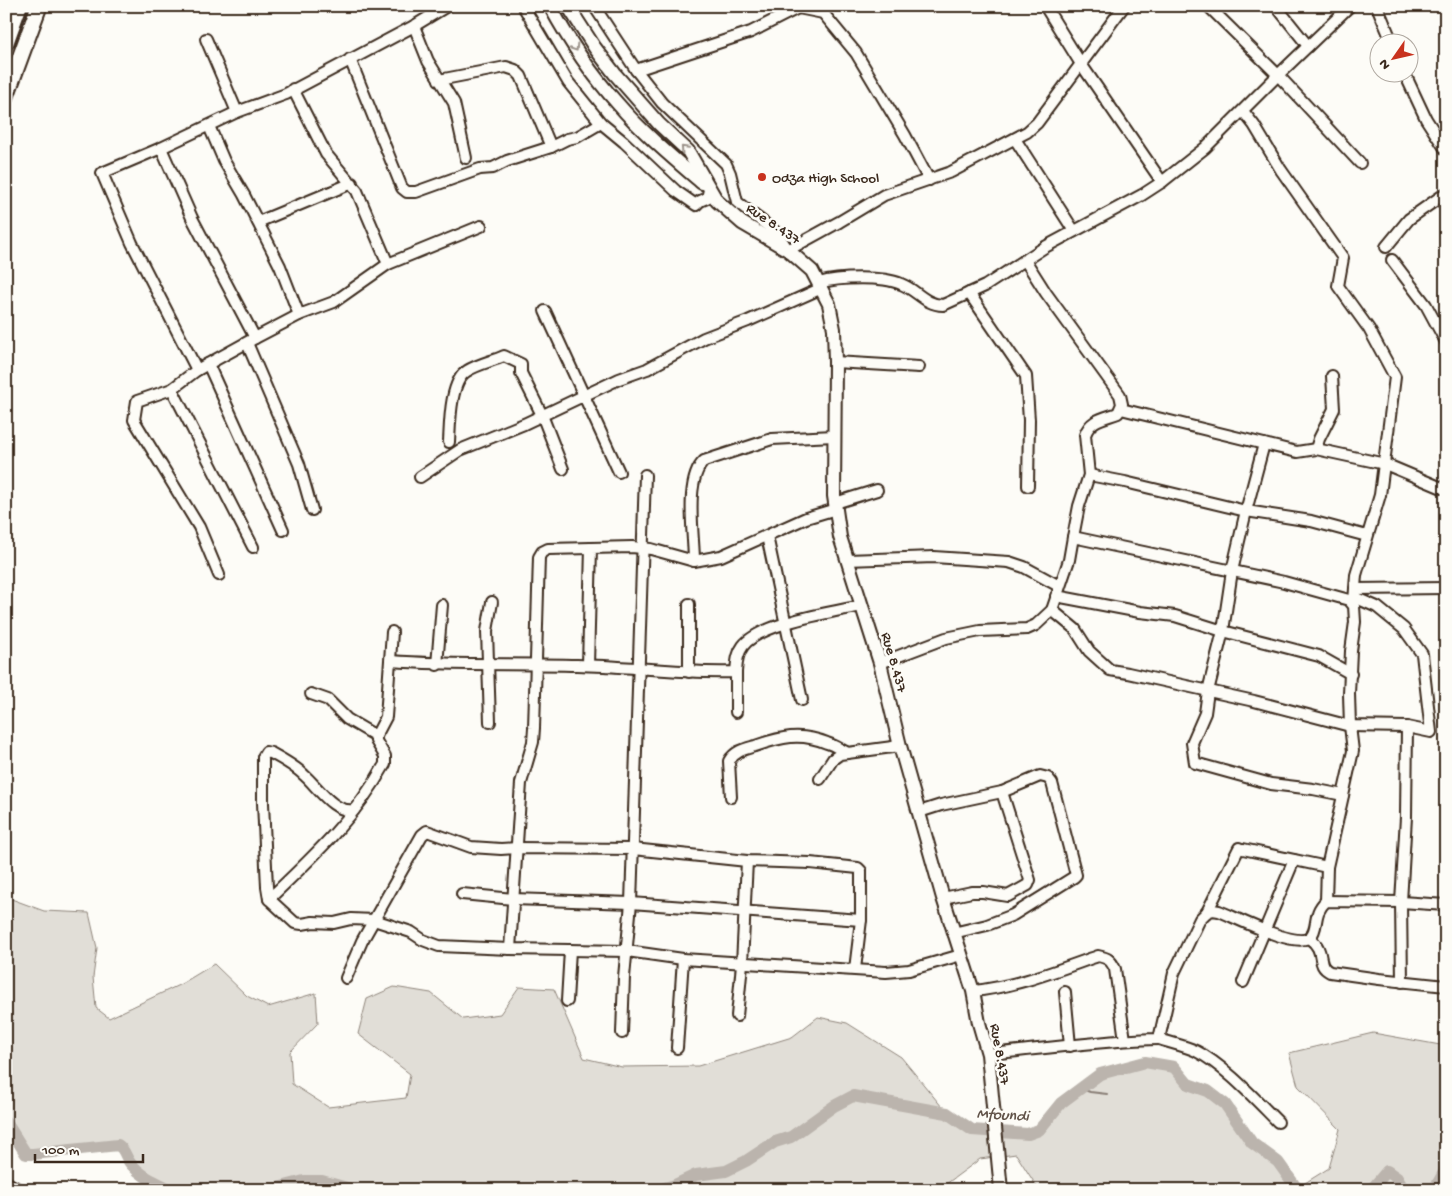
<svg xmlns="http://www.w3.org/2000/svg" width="1452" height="1196" viewBox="0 0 1452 1196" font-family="'Gochi Hand',sans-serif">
<rect width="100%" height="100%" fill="#fdfcf7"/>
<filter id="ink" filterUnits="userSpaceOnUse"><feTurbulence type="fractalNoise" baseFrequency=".02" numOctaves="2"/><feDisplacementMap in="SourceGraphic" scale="10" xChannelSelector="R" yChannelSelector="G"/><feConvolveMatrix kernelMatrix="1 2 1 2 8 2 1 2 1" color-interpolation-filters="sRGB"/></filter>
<g filter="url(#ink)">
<path fill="#e1ded7" stroke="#8e847a" d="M6 897 44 911 89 913 97 948 93 977 96 1008 109 1018 181 984 214 964 247 996 268 1007 316 993 318 1023 290 1052 292 1084 328 1107 406 1098 410 1074 358 1034 367 999 394 987 431 993 463 1019 500 1014 519 987 554 989 584 1058 622 1067 698 1066 792 1037 818 1017 847 1023 901 1057 947 1113 972 1130 1028 1134 1039 1130 1061 1103 1100 1074 1145 1062 1174 1067 1188 1084 1208 1091 1225 1104 1252 1143 1278 1162 1297 1188 1329 1168 1340 1129 1298 1086 1289 1053 1373 1033 1446 1046V1190H1039L1016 1154 980 1159 938 1190H171C155 1181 144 1179 131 1164 125 1158 126 1150 118 1145L33 1154H26L6 1122Z"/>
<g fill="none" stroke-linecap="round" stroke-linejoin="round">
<path stroke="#887d74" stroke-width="2" d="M1082 1089 1090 1092 1107 1094"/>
<g stroke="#bbb4ad" stroke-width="12">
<path d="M6 1122 26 1154H33L118 1145C126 1150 125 1158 131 1164 144 1179 155 1181 171 1190"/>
<path d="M270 1190 304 1181H322L354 1190"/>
<path d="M658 1190 675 1185 696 1175 726 1171 746 1161 775 1142 791 1137 834 1106 853 1096 947 1113 972 1130 1028 1134 1039 1130 1061 1103 1100 1074 1145 1062 1174 1067 1188 1084 1208 1091 1225 1104 1252 1143 1278 1162 1298 1190"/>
<path d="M1371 1190 1387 1171 1397 1178 1404 1190"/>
<path d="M1434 1190 1446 1169"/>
</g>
<defs>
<g id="minor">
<path d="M523 6 568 82 601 123 624 142 676 191 696 205 700 201 707 198 709 190"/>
<path d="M594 6 636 70 662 103 726 164 730 173 737 202 777 233 788 250 839 222 884 195 951 172 1027 132 1037 123 1124 6"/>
<path d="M1045 6 1081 64 1162 182"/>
<path d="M1208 6 1278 75 1360 163"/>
<path d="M1276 6 1308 46"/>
<path d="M1377 6 1392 42"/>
<path d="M414 26 428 61 454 103 466 158"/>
<path d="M206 39 237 112"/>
<path d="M350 59 402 188 407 192H416L480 169 493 168 507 161 551 147 567 139 577 137 601 123"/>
<path d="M636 70 751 32 798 8 823 13 856 53 905 135 929 180"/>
<path d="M1404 72 1426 119 1446 150"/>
<path d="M439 80 506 67 515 70 521 76 551 147"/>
<path d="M293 89 326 154 357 191 388 264"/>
<path d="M1243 111 1254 125 1281 170 1343 258 1338 286 1369 329 1395 377 1380 495 1356 575 1354 602"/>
<path d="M209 126 224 161 244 195 280 266 299 315"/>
<path d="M1015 139 1074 231"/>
<path d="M161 148 192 218 255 338"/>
<path d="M258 222 352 183"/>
<path d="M1386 247 1409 219 1446 193"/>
<path d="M1025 260 1046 293 1120 395 1122 404 1118 413C1105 418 1090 419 1085 435L1089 475 1079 506 1073 537"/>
<path d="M1392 260 1426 305 1446 342"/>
<path d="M819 283C839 277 883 276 901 284 917 290 925 305 943 305L985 286 1045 247 1142 195 1162 182 1205 148 1278 75 1350 6"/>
<path d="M969 293 1026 376 1029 420 1028 486"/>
<path d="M545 311 619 472"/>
<path d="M247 343 299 464 312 510"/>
<path d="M835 362 919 367"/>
<path d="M208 364 283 530"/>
<path d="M197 370 132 243 102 173 161 148 237 112 286 94 414 26 447 6"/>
<path d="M172 389 253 547"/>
<path d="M1121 409 1297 452 1316 449 1385 464 1442 488 1446 487"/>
<path d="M449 442C450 423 450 381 467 371 478 364 493 361 504 356L521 364V373L542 415 563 469"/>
<path d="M1264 444 1246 511 1232 571 1223 631 1208 691 1205 713 1192 743 1195 763 1271 784 1313 789 1343 795"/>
<path d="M1316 449 1319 439 1334 409 1332 376"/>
<path d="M1089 475 1125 482 1246 511 1311 521 1367 536"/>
<path d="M420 477 460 450 524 424 619 379 647 369 704 338 748 321 822 288"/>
<path d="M835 503 877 490"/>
<path d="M767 536 802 700"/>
<path d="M847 560 934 557 1009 562 1024 567 1059 586"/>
<path d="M694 561C694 535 684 480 704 461L772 439 834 436"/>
<path d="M219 575 199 527 134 420 137 401 172 389 197 370 255 338 299 315 334 302 388 264 481 226"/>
<path d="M1355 589 1446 588"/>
<path d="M1056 596 1140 612 1175 616 1223 631 1319 656 1351 674"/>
<path d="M1052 610 1075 629 1089 651 1110 670 1128 673 1254 701 1350 726 1407 727 1431 732 1422 654 1404 629 1377 607 1354 597"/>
<path d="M391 661C453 666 515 663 577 665 630 666 682 674 736 672 737 662 737 654 743 646 760 623 834 612 861 606"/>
<path d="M880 663 946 638 980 631 1027 629 1036 625 1052 610 1069 560 1073 537 1284 582 1349 600 1354 606 1355 622 1351 651 1349 694 1350 726 1353 751 1327 867 1326 901"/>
<path d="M437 665 442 605"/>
<path d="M588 665 591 548 632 547 651 549 694 561 721 556 806 518 836 509"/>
<path d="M689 672V604"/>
<path d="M736 672V712"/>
<path d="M311 694 328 700 347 719 376 736"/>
<path d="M490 722 487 631 492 602"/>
<path d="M820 779 833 759 840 754 900 746"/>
<path d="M731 797 729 761C735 751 745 749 755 746 781 737 800 732 827 743 834 745 841 750 848 753"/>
<path d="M354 810C334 814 317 786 304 775 295 766 282 759 271 753L266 752 263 757V803L267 887 269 899 295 923 302 924 313 922 334 923 351 919 374 920 411 932 423 940 439 946 510 949 627 951 683 959 886 972 909 970 961 955"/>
<path d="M919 812 941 805 1002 792 1040 776 1048 778 1052 783 1076 875 1074 877 1013 915 987 925 953 933"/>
<path d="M1243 849 1327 867"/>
<path d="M462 894 513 899 631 903 861 920"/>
<path d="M943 898 972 892H983L1008 896 1028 885 1030 880 1002 792"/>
<path d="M269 899C312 858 356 817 385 764V756L376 741V736L386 717 392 632"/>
<path d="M1207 912 1213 910 1219 911C1235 917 1299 951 1311 936 1319 927 1312 914 1326 901L1401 902 1446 905"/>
<path d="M1309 938C1328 952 1314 964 1330 972L1379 979 1446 986"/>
<path d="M510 949 521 783 533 742 534 728 539 557 542 552 548 549 591 548"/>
<path d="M346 978 362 941 422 835 427 831 471 847 501 849 517 848 633 849 747 861 810 863 858 868 861 871V920L855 969"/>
<path d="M1243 982 1294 860"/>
<path d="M1402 982 1401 902 1406 817 1407 727"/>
<path d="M973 991C1016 987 1058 970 1098 956 1108 958 1111 960 1115 969L1125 1040"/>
<path d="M1065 992 1070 1046"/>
<path d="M567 1001 570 950"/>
<path d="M737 1016 742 964 747 861"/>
<path d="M622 1033 624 977 631 903 645 475"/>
<path d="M1159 1039C1171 1043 1185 1046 1196 1051 1224 1065 1255 1099 1278 1122"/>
<path d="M677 1048 683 959"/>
<path d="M988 1054C1045 1049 1102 1040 1159 1039L1174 973 1200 919 1207 912 1239 848"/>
<path d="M6 1182 20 1190"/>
</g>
<g id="major">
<path d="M550 6C569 41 591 74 618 104 643 133 673 158 702 183"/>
<path d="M568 6 595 48 615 74 659 124 688 151 717 201 742 223 788 250 812 271 829 304 834 329 835 362 834 496 840 537 880 663 900 746 943 898 973 991 979 1023 988 1054 1001 1190"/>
</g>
<g id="highway">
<path d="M6 42 19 6"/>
<path d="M6 96 39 6"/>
</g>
</defs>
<use href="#minor" stroke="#3b2a1e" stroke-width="14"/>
<use href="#major" stroke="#3b2a1e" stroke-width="16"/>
<use href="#highway" stroke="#3b2a1e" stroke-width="19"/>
<use href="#minor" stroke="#fdfcf7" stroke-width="10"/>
<use href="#major" stroke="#fdfcf7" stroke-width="12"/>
<use href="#highway" stroke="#fdfcf7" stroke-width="15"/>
</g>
<defs><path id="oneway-chevron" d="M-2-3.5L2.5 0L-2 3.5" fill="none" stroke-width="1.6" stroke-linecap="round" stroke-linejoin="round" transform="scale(1.25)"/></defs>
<g stroke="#9c938a">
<use href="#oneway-chevron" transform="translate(575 48) rotate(57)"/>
<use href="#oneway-chevron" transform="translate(684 149) rotate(-133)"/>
</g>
</g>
<circle fill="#c8321e" stroke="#fdfcf7" stroke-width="2" cx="762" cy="177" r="5"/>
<g text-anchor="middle" stroke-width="5" stroke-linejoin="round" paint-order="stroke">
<g font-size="15" fill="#3b2a1e" stroke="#fdfcf7" text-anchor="start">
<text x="772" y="182">Odza High School</text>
</g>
<g font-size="15" fill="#3b2a1e" stroke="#fdfcf7">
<text transform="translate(774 223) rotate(34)" y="5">Rue 8.437</text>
<text transform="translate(895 662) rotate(74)" y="5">Rue 8.437</text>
<text transform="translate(1001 1054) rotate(80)" y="5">Rue 8.437</text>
</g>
<g font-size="16" font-style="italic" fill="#615349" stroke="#fdfcf7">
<text transform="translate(1003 1113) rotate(3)" y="6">Mfoundi</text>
</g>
</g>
<rect width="1452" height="1196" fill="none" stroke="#fdfcf7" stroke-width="25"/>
<rect x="12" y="12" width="1427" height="1171" fill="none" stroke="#3b2a1e" stroke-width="2" filter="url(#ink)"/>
<g transform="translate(1394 58) rotate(236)"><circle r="24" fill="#fdfcf7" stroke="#afa8a0"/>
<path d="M0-4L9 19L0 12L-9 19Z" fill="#c8321e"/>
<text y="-8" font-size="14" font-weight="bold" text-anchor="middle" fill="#3b2a1e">N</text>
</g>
<path d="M35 1154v8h108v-8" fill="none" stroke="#3b2a1e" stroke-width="2.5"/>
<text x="42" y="1154" font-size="15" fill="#3b2a1e" stroke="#fdfcf7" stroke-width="4" paint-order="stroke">100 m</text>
</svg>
